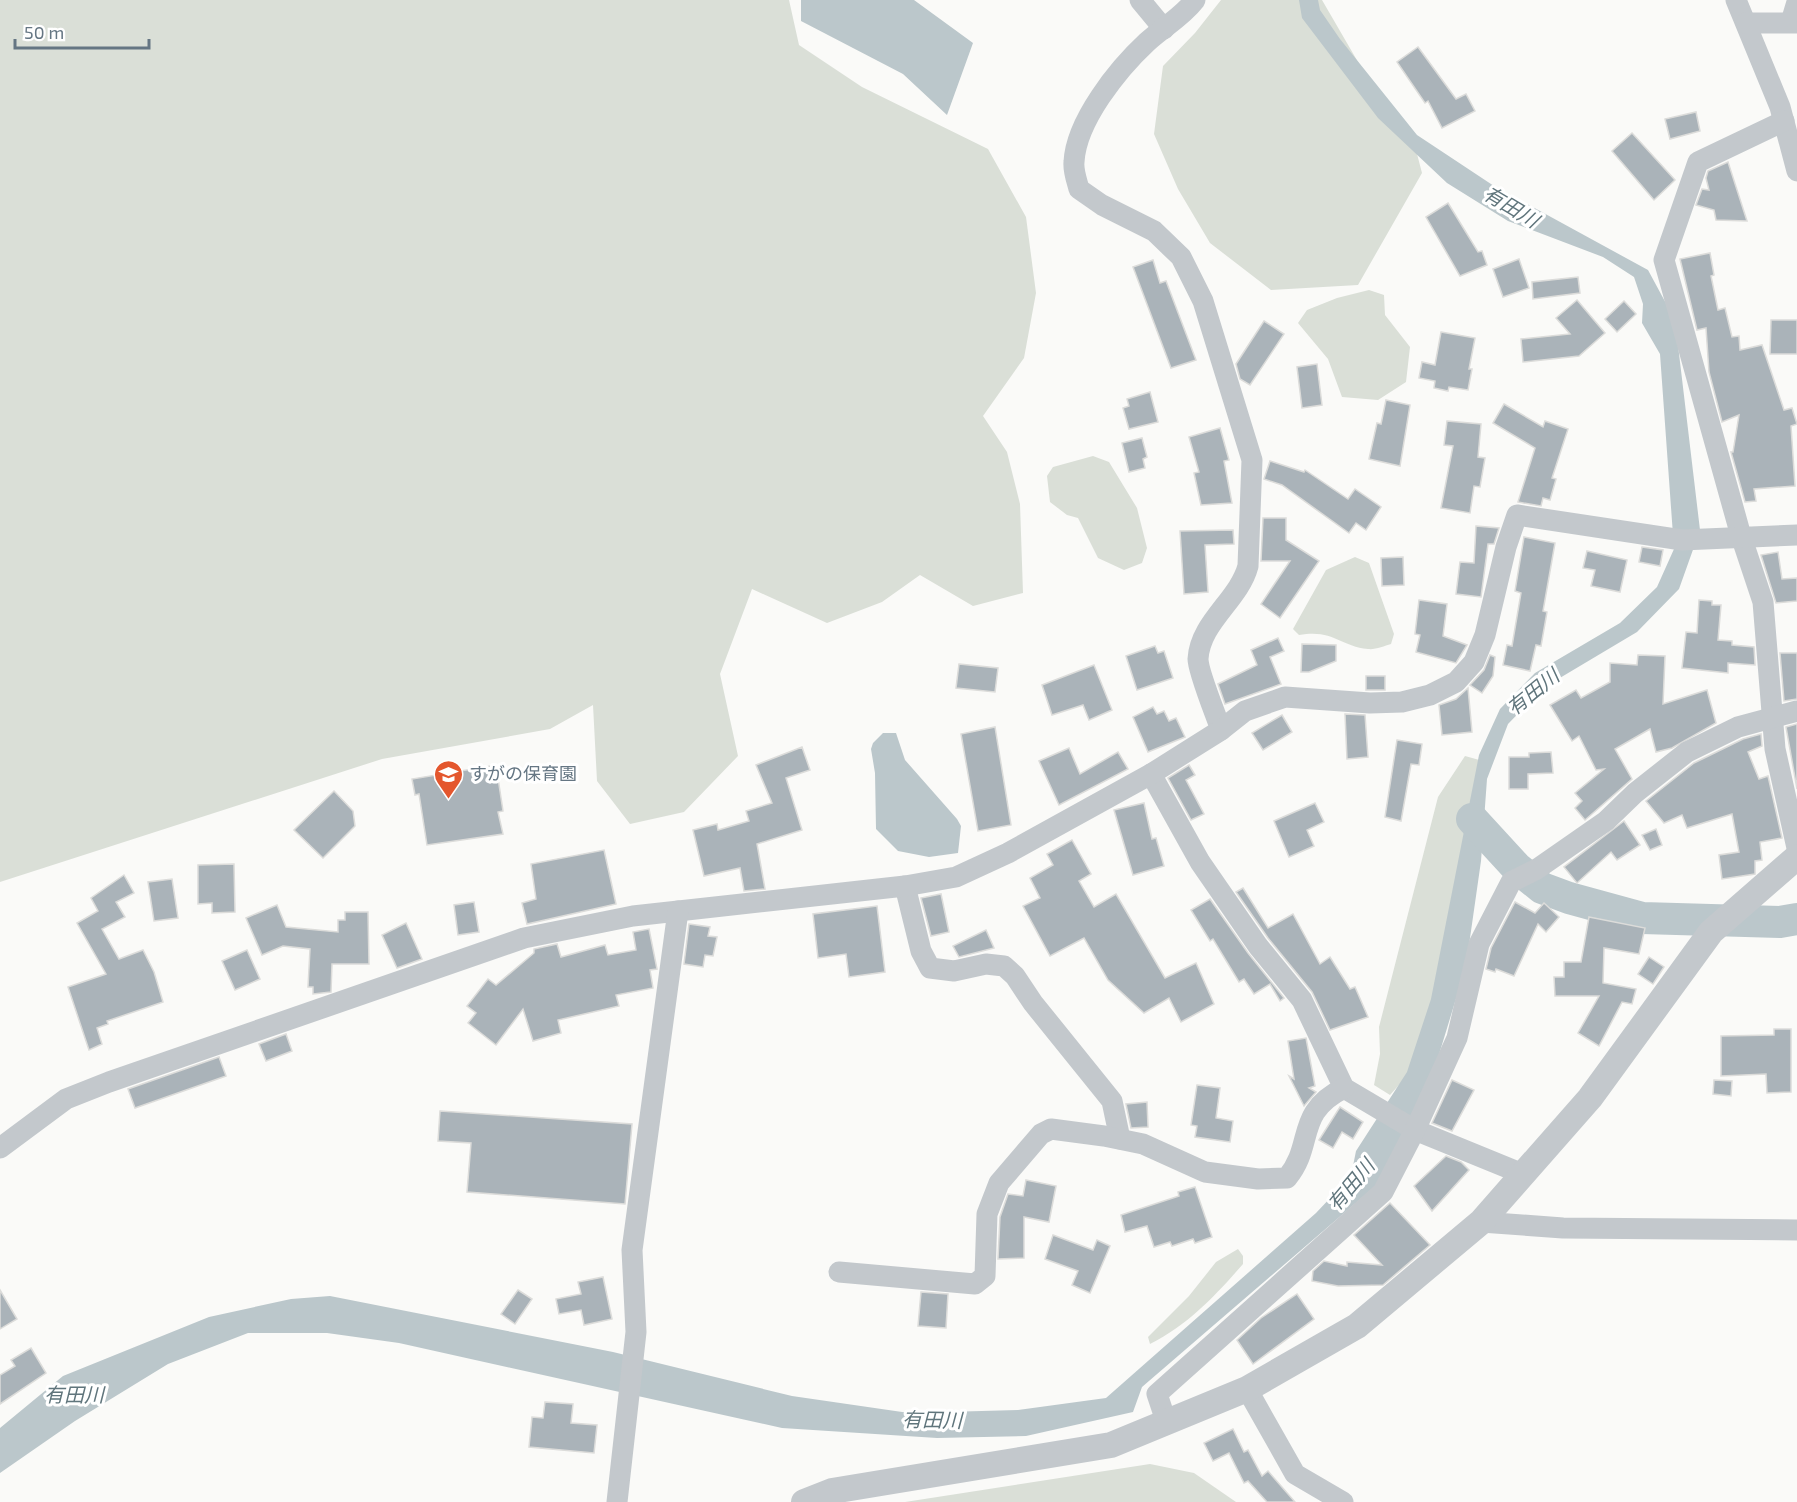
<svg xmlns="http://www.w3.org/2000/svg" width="1797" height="1502" viewBox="0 0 1797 1502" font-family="'Exo 2','Noto Sans JP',sans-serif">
<rect width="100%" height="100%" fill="#fafaf8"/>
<g fill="#dadfd7">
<path d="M0 0H789L799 45 862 87 988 149 1026 217 1036 293 1024 358 983 416 1007 452 1020 504 1023 593 973 606 920 575 882 602 827 623 752 589 720 674 738 756 684 812 630 824 597 781 593 705 550 729 382 759 0 882Z"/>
<path d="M1221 0H1322L1376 93 1410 127 1422 173 1358 285 1271 290 1210 243 1178 189 1154 134 1163 66 1195 33Z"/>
<path d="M1369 290 1384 295 1385 315 1410 347 1406 382 1378 400 1342 397 1328 359 1298 323 1307 310 1337 298Z"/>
<path d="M1093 456 1109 462 1137 508 1147 548 1142 563 1124 570 1098 558 1078 518 1067 515 1050 502 1047 476 1053 467Z"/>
<path d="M1355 557 1369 563 1394 634 1391 644C1384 646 1375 650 1368 649 1339 646 1334 629 1299 635L1293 629 1326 570Z"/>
<path d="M1465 756 1483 761 1445 972 1413 1069 1390 1095 1374 1085 1380 1054 1379 1027 1438 797Z"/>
<path d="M1238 1249 1243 1256V1264C1215 1296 1189 1324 1150 1344L1148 1337 1189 1296 1216 1262Z"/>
<path d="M1150 1464 1194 1473 1236 1502H905Z"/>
</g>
<g fill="#bbc7cb">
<path d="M801 0H914L973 43 947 115 903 74 801 21Z"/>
<path d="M1299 0H1318L1320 10 1340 39 1417 135 1494 186 1648 270 1675 320 1700 530 1679 589 1637 632 1543 688 1508 724 1487 779 1481 861 1466 966 1426 1097 1386 1177 1142 1387 1133 1412 1026 1436 937 1438 782 1428 399 1343 327 1333H248L168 1364 75 1421 0 1473V1428L63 1376 209 1317 291 1299 330 1296 613 1352 792 1396 909 1413 1018 1410 1106 1398 1316 1213 1351 1176 1356 1151 1407 1072 1431 999 1479 755 1500 709 1535 673 1620 623 1657 587 1674 549 1660 354 1642 323 1643 304 1634 277 1603 257 1508 221 1447 183 1378 118 1302 18Z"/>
<path d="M883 733H896L905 760 957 819 961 826 958 853 929 857 898 851 876 829 875 773 871 749 873 743Z"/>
</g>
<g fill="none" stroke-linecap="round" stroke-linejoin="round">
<path stroke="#bbc7cb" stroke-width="32" d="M1472 819 1517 868 1542 888 1569 898 1642 918 1780 922 1797 919"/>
</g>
<g fill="#aab3b9" stroke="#dcdcda" stroke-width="1.5">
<path d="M1418 47 1456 99 1466 94 1475 111 1442 128 1428 101 1425 103 1397 62Z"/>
<path d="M1696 112 1700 131 1670 139 1665 119Z"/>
<path d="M1632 133 1675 180 1654 200 1612 151Z"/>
<path d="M1728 162 1747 221 1716 220 1714 210 1696 205 1702 189 1709 190 1706 178 1708 171Z"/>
<path d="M1448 203 1478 252 1482 251 1487 265 1460 276 1426 217Z"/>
<path d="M1710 253 1714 275 1711 276 1718 310 1725 308 1732 337 1739 336 1740 350 1762 345 1784 410 1792 408 1797 424 1791 426 1795 486 1754 489 1756 501 1745 502 1731 452H1733L1739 415 1722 422 1709 372 1706 328 1697 330 1680 259Z"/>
<path d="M1519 259 1529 288 1503 297 1493 269Z"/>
<path d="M1153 260 1160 283 1166 281 1196 360 1171 368 1133 267Z"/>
<path d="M1578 277 1580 293 1533 299 1532 282Z"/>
<path d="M1577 300 1605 333 1579 356 1523 362 1521 339 1570 334 1556 318Z"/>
<path d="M1624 301 1636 314 1617 332 1605 319Z"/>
<path d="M1771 320H1797V354H1770Z"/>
<path d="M1264 321 1284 334 1250 385 1240 379 1236 364Z"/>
<path d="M1441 332 1475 338 1469 369H1472L1468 390 1449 387 1448 391 1434 388 1435 381 1419 378 1422 362 1435 365Z"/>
<path d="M1317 364 1322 405 1302 408 1297 367Z"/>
<path d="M1150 392 1158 422 1129 429 1123 408 1129 406 1127 399Z"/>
<path d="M1386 400 1410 405 1400 466 1369 459 1377 423 1381 424Z"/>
<path d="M1504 404 1543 427 1545 421 1568 429 1552 478 1556 479 1550 500 1543 498 1541 506 1518 502 1535 448 1493 423Z"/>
<path d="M1447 421 1481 424 1478 457 1485 458 1480 487 1474 486 1470 513 1441 508 1453 446 1444 445Z"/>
<path d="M1220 428 1229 460 1224 461 1232 503 1201 505 1194 473 1199 472 1189 437Z"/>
<path d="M1142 438 1147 457 1143 459 1145 468 1129 472 1122 443Z"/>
<path d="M1270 461 1304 472 1305 470 1348 499 1355 489 1381 507 1366 530 1356 523 1349 533 1282 485 1264 479Z"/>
<path d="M1263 518H1286V540L1319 561 1280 618 1261 604 1290 561H1261Z"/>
<path d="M1476 526 1499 528 1494 544H1488L1481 597 1456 594 1460 562 1474 563Z"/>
<path d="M1233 530 1234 544 1205 545 1208 592 1184 594 1180 531Z"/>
<path d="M1524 537 1555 543 1543 611 1547 612 1541 646 1536 645 1530 671 1503 665 1507 645 1512 646 1521 593 1515 591Z"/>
<path d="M1642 547 1663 550 1660 566 1639 562Z"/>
<path d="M1587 551 1627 560 1620 592 1591 586 1595 570 1583 568Z"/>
<path d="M1778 552 1782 579 1797 578V601L1776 603 1761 555Z"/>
<path d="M1403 557 1404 585 1382 586 1381 558Z"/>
<path d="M1419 600 1447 604 1443 636 1467 645 1456 663 1416 652 1420 635 1415 634Z"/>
<path d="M1699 600 1712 601V605H1721L1718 640 1732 641V645L1754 647 1755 665 1728 663V673L1682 668 1686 632 1697 633Z"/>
<path d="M1278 638 1284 651 1270 657 1281 684 1225 704 1218 684 1257 665 1251 650Z"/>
<path d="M1302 644 1336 645V661L1309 672H1301Z"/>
<path d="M1155 646 1158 653 1164 651 1173 678 1137 690 1126 656Z"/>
<path d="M1780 653H1797V699L1784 701Z"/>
<path d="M1490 655 1495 657 1493 676 1482 693 1470 685 1484 670Z"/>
<path d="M1638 655 1665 656 1663 704 1707 690 1716 723 1672 748 1656 752 1650 729 1615 749 1632 779 1585 820 1575 808 1582 801 1575 793 1604 769 1596 770 1579 736 1572 741 1550 705 1576 690 1581 698 1610 682V663L1637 665Z"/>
<path d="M959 664 998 668 995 692 956 688Z"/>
<path d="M1094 665 1112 710 1089 720 1083 705 1052 715 1042 685Z"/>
<rect x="1366" y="676" width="19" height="14"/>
<path d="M1468 688 1472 732 1442 735 1439 705 1456 699Z"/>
<path d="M1153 707 1157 714 1164 711 1169 721 1176 718 1185 737 1148 752 1133 717Z"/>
<path d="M1345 714 1365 715 1368 757 1347 759Z"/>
<path d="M1282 715 1292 732 1263 750 1252 733Z"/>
<path d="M1797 724V789L1786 727Z"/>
<path d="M995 727 1011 825 978 831 961 734Z"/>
<path d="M1761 734 1762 746 1748 752 1759 779 1768 776 1782 838 1760 842 1762 860 1755 861V874L1722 879 1719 855 1739 852 1732 814 1687 828 1682 815 1664 823 1646 801 1694 763 1743 739Z"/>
<path d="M1397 740 1422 744 1419 765 1411 764 1401 821 1385 817Z"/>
<path d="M802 747 810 770 786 778 802 830 757 844 765 889 744 891 740 868 704 876 693 830 717 824 718 830 749 821 746 811 772 803 756 765Z"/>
<path d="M1069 748 1080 774 1118 752 1128 769 1059 805 1039 761Z"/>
<path d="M1551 752 1553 773 1528 774V789H1509V757H1529V753Z"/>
<path d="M496 765 503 811 498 812 503 834 427 845 419 794 415 795 412 779Z"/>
<path d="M1189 765 1195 775 1186 780 1204 814 1191 820 1168 778Z"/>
<path d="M334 791 353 811 355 826 323 858 294 830Z"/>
<path d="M1144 803 1152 839 1156 838 1164 866 1133 875 1114 810Z"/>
<path d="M1315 803 1324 822 1307 830 1314 846 1289 857 1274 821Z"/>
<path d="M1624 821 1640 845 1617 860 1611 852 1577 883 1564 867Z"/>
<path d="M1656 829 1662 845 1650 850 1642 835Z"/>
<path d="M1072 840 1091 874 1079 881 1094 907 1116 894 1165 978 1196 963 1214 1004 1181 1022 1169 998 1144 1013 1108 980 1084 938 1050 956 1023 906 1040 898 1030 878 1053 865 1047 854Z"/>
<path d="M604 850 616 904 527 924 522 903 536 899 531 864Z"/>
<path d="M234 864 235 912 212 913V903L198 904V865Z"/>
<path d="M124 875 134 893 116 902 125 917 102 929 119 959 143 950 154 972 163 1002 107 1021 108 1024 97 1028 102 1044 89 1050 68 987 106 974 77 923 98 911 91 898Z"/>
<path d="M172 879 178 918 154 921 148 882Z"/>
<path d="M1243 888 1268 928 1293 914 1320 964 1330 957 1350 989 1355 987 1368 1017 1330 1030 1312 992 1268 938 1236 892Z"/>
<path d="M941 894 949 932 931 936 921 898Z"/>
<path d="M1210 899 1248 953 1284 998 1280 1001 1270 984 1254 994 1244 979 1239 982 1213 939 1210 941 1191 910Z"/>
<path d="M474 902 479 932 458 935 454 905Z"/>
<path d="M1515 902 1535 913 1544 903 1559 917 1546 932 1538 924 1514 976 1496 969 1495 972 1486 969 1491 948Z"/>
<path d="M277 905 286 927 338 932V920H345V912H368L369 964H332L331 992 313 994V987H308L310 949 283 946 262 955 246 918Z"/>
<path d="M877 906 885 972 849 977 846 954 818 958 813 914Z"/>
<path d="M1589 917 1645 928 1639 954 1604 948 1603 983 1636 989 1632 1004 1622 1002 1599 1046 1578 1033 1599 996H1555L1554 977H1564V962H1581Z"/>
<path d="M406 923 422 959 397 968 382 935Z"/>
<path d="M689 924 710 927 708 936 717 937 713 956 705 955 703 967 684 964Z"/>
<path d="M649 929 657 969 650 970 653 988 616 995 619 1006 558 1020 561 1033 533 1041 523 1009 496 1045 468 1023 476 1013 467 1006 488 979 496 985 534 953V949L557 944 561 957 605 945 608 955 636 950 633 932Z"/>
<path d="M986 930 994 948 959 957 953 946Z"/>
<path d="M247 950 260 979 235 990 222 961Z"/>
<path d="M1649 957 1664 967 1653 984 1638 974Z"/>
<path d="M1774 1029H1791V1092L1767 1093 1766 1074 1721 1076V1036L1774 1035Z"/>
<path d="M286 1034 292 1051 266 1061 259 1044Z"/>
<path d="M1306 1038 1315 1086 1309 1088 1316 1092 1304 1106 1289 1076 1294 1079 1288 1041Z"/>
<path d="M219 1057 226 1076 135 1108 128 1089Z"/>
<path d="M1452 1080 1474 1090 1452 1131 1432 1123Z"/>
<path d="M1714 1080 1732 1081 1731 1096 1713 1094Z"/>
<path d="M1197 1085 1220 1088 1216 1118 1233 1121 1230 1142 1195 1137 1197 1126 1191 1125Z"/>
<path d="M1147 1102 1148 1127 1131 1128 1126 1104Z"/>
<path d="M1340 1107 1363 1122 1353 1139 1342 1132 1333 1148 1319 1140Z"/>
<path d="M440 1111 632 1124 625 1204 467 1192 471 1143 438 1141Z"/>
<path d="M1446 1156 1461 1162 1469 1170 1432 1211 1414 1186Z"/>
<path d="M1026 1180 1056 1186 1049 1222 1024 1217V1258L998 1259 1000 1217 1008 1194 1023 1196Z"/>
<path d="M1195 1187 1212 1237 1195 1243 1193 1239 1172 1246 1170 1242 1154 1247 1147 1226 1125 1232 1121 1215 1179 1196 1178 1192Z"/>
<path d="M1390 1203 1430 1245 1383 1285 1338 1286 1312 1281 1313 1271 1324 1261 1347 1266V1262L1382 1265 1354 1235Z"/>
<path d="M1053 1235 1093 1250 1097 1240 1110 1246 1090 1293 1072 1285 1078 1271 1045 1259Z"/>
<path d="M603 1277 612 1319 584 1325 581 1310 559 1314 556 1299 581 1294 578 1282Z"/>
<path d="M0 1290 17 1319 0 1329Z"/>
<path d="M518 1290 532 1299 515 1324 501 1314Z"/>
<path d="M921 1292 948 1294 946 1328 918 1326Z"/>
<path d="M1297 1294 1314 1319 1253 1364 1237 1340 1261 1318Z"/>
<path d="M31 1348 46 1373 0 1404V1375L15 1366 11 1360Z"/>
<path d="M545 1402 573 1404 571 1423 597 1425 594 1453 529 1447 532 1417 543 1418Z"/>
<path d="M1233 1429 1244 1452 1248 1450 1262 1476 1268 1471 1295 1502H1267L1248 1481 1244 1483 1229 1453 1213 1461 1204 1443Z"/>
</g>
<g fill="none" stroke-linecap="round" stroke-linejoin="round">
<g stroke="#c3c8cc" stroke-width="21">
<path d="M1140 0 1164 29"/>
<path d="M1195 0C1181 18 1163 27 1147 42 1118 69 1076 121 1074 162 1073 171 1077 181 1079 189L1102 205 1154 231 1181 257 1203 301 1252 460 1248 566C1239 600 1200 622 1198 659 1198 672 1216 715 1221 730"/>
<path d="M1736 0 1780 107 1797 171"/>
<path d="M1791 22 1797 2"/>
<path d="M1746 23H1797"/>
<path d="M1784 121 1698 162 1664 260 1741 536 1763 602 1775 749 1797 848"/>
<path d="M1151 774 1200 862 1258 946 1302 1000 1344 1088 1415 1130 1523 1174"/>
<path d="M905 886 921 951 930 968 954 971 986 964 1004 966 1015 976 1033 1003 1112 1101 1120 1139"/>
<path d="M0 1148 66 1099 109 1082 524 938 633 916 905 886 956 877 1008 853 1151 774 1221 730 1245 711 1285 697 1370 703 1402 702 1430 695 1456 682 1474 662 1485 635 1506 547 1517 515 1682 540 1797 535"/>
<path d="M1481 1222 1563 1228 1797 1230"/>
<path d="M839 1272 975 1284 985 1276 987 1214 999 1183 1041 1134 1051 1129 1104 1136 1143 1144 1205 1172 1258 1179 1287 1178C1315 1144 1294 1113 1344 1088"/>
<path d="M1247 1389 1295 1474 1343 1502"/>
<path d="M1167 1424 1157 1394 1383 1192 1415 1130 1457 1038 1479 944 1511 882 1537 869 1606 821 1635 793 1687 752 1738 727 1797 711"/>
<path d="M617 1502 636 1332 632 1250 678 911"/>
</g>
<path stroke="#c3c8cc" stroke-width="26" d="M804 1502 832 1491 1111 1445 1247 1389 1357 1326 1481 1222 1590 1098 1711 932 1797 857"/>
</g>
<defs>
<symbol id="school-pin" viewBox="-11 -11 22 30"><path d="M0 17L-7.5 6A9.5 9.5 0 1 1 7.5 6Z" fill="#e4572e" stroke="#fff"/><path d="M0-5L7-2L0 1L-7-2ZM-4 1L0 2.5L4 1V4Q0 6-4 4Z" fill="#fff"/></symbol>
</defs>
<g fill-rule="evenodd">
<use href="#school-pin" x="432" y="758" width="33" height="45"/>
</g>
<g text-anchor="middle" stroke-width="6" stroke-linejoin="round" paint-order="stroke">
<g font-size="18" fill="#657683" stroke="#fff" text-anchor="start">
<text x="469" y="780">すがの保育園</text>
</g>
<g font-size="20" font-style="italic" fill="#60757c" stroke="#fff">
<text transform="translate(1511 207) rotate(31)" y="7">有田川</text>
<text transform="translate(1533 692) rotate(-39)" y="7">有田川</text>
<text transform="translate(1351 1185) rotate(-50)" y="7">有田川</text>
<text x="74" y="1402">有田川</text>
<text transform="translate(932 1420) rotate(1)" y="7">有田川</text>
</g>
</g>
<path d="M15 39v9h134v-9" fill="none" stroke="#657683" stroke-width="3"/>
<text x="24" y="39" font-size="18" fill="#657683" stroke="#ffffff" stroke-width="4.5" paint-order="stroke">50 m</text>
</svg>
